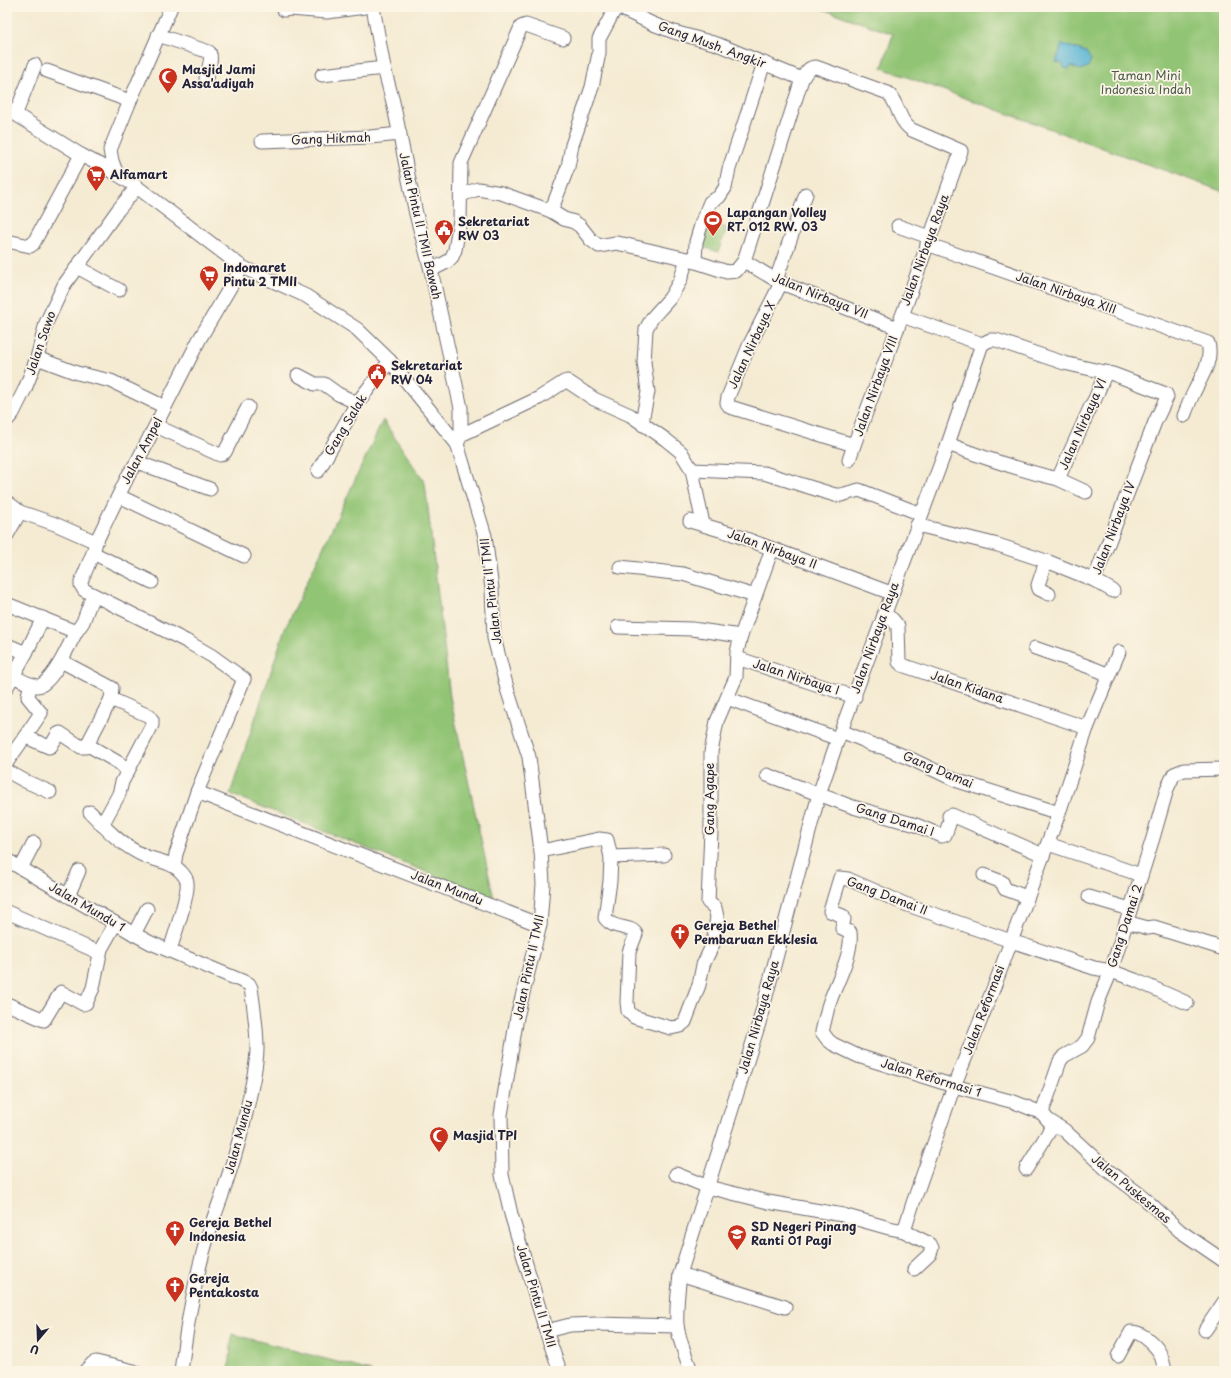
<svg xmlns="http://www.w3.org/2000/svg" width="1231" height="1378" viewBox="0 0 1231 1378" font-family="'Playpen Sans',sans-serif">
<rect width="100%" height="100%" fill="#fcf5e5"/>
<filter id="ink" filterUnits="userSpaceOnUse"><feTurbulence type="fractalNoise" baseFrequency=".025" numOctaves="2"/><feDisplacementMap in="SourceGraphic" scale="8" xChannelSelector="R" yChannelSelector="G"/><feConvolveMatrix kernelMatrix="1 2 1 2 8 2 1 2 1" color-interpolation-filters="sRGB"/></filter>
<filter id="wash" filterUnits="userSpaceOnUse"><feTurbulence type="fractalNoise" baseFrequency=".012" numOctaves="4" result="noise"/><feDisplacementMap in="SourceGraphic" scale="16" xChannelSelector="R" yChannelSelector="G"/><feGaussianBlur stdDeviation="0.9" result="paint"/><feColorMatrix in="noise" values="0 0 0 0 0 0 0 0 0 0 0 0 0 0 0 0 0 1.4 0 .05"/><feComposite in="paint" operator="in"/></filter>
<g filter="url(#wash)">
<rect width="100%" height="100%" fill="#f5ebd3"/>
<g fill="#92c475" stroke="#5a7358">
<path d="M817 7H1224V192L882 68 893 34Z"/>
<path d="M709 221 727 228 718 252 700 246Z"/>
<path d="M383 420 425 483 450 697 494 899 230 794 285 629Z"/>
<path d="M232 1334 371 1371H229Z"/>
</g>
<path fill="#55b3d4" stroke="#3c6a88" d="M1062 44 1086 52 1091 60 1088 67 1080 70 1071 66 1069 69 1064 68 1063 64 1056 62Z"/>
</g>
<g filter="url(#ink)">
<g fill="none" stroke-linecap="round" stroke-linejoin="round">
<defs>
<g id="minor">
<path d="M373 7 384 68 393 102 416 214 431 270 461 408V435L457 444"/>
<path d="M284 10 290 9 327 12 365 7"/>
<path d="M158 35 209 52C213 58 208 70 206 78"/>
<path d="M47 71 130 101"/>
<path d="M322 75 384 68"/>
<path d="M7 109 81 155 117 174 137 187 242 267 306 296 357 329 390 361 457 444 485 536 492 589 494 638 508 692 529 757 541 851 543 884 540 925 517 1017 501 1115 502 1175 511 1214 546 1331 560 1371"/>
<path d="M16 113 35 65"/>
<path d="M262 141 370 137 400 134"/>
<path d="M117 174 112 161 110 150 130 101 171 7"/>
<path d="M461 195 478 189 501 193 551 211 564 219 574 222 580 226 591 240 599 246 616 243 627 245 687 259 727 272 736 271 744 261 802 79C806 73 808 67 816 67L888 93C899 104 898 121 912 130L961 151 902 316 982 344 948 444 838 739 819 794 759 1023 680 1274C678 1291 676 1309 677 1325 679 1341 686 1356 691 1371"/>
<path d="M551 211 568 167 572 145 592 87 599 53V39L615 9 619 8 622 9 653 24 674 32 717 44 802 79"/>
<path d="M898 226 929 237"/>
<path d="M7 241 30 246 33 244 81 155"/>
<path d="M927 244 1208 343C1213 361 1201 377 1194 392 1190 400 1187 408 1184 416"/>
<path d="M744 261 781 283 898 328"/>
<path d="M695 262 696 242 702 222 710 202 719 197 725 188 729 169 764 63"/>
<path d="M77 267 119 290"/>
<path d="M431 270 447 262 452 257 455 250 460 220 461 163 521 27 526 25 563 38"/>
<path d="M776 280 806 194"/>
<path d="M781 283 749 346 728 397 727 403 730 407 854 445 902 316"/>
<path d="M37 358 77 373 111 381 165 407"/>
<path d="M298 375 315 384H324L338 394 357 403"/>
<path d="M7 420 13 413 25 389 37 358 46 323 64 285 118 210 137 187"/>
<path d="M643 425V416L648 392 644 362 646 329 652 318 670 298 680 281 687 259"/>
<path d="M156 426 220 455 225 452 248 407"/>
<path d="M461 435 539 398 564 382 567 381 594 399 630 415 665 439 681 452 692 470 703 524"/>
<path d="M948 444C984 458 1020 470 1058 479L1090 408 1095 399 1106 372"/>
<path d="M849 460 854 445"/>
<path d="M137 462 210 489"/>
<path d="M692 470 764 473 835 495H841L859 490 921 514"/>
<path d="M318 471 357 403 390 361"/>
<path d="M1058 479 1086 492"/>
<path d="M119 496 244 556"/>
<path d="M7 502 20 512 55 524 96 542 129 474 137 462 199 340 242 267"/>
<path d="M690 521 730 533 891 593"/>
<path d="M917 525 998 545 1049 562 1094 580 1155 422 1167 397 1166 394 1113 374 1064 363 996 340H990L982 344"/>
<path d="M7 535 20 512"/>
<path d="M96 542 93 553 81 582V585L84 590 186 641 212 656 244 679 197 792 176 854 174 866"/>
<path d="M93 553 152 582"/>
<path d="M1046 561 1038 585 1039 589 1049 594"/>
<path d="M620 567 683 574 755 596"/>
<path d="M1094 580 1113 591"/>
<path d="M93 595 83 622 76 632 61 661 112 688 111 699"/>
<path d="M7 604 76 632"/>
<path d="M884 614 892 619 898 626 899 662 902 665 1087 728"/>
<path d="M618 627 692 629 741 636"/>
<path d="M7 645 26 653 13 676C20 679 30 686 37 686 45 687 57 668 61 661"/>
<path d="M26 653 43 618"/>
<path d="M737 658 855 697"/>
<path d="M1109 675 1119 652"/>
<path d="M7 687 13 676"/>
<path d="M727 698 838 739"/>
<path d="M841 731 863 740 871 745 882 747 911 759 955 780 1059 813"/>
<path d="M24 738 41 713 28 697V695L31 684"/>
<path d="M88 745 119 763 128 771"/>
<path d="M7 762 24 738 26 737 49 747 51 746 58 734 60 733 81 747H86L111 699 149 716 152 720V725L122 782 119 794 102 825"/>
<path d="M7 771 25 781 50 792"/>
<path d="M767 775 853 807 916 825 942 836 945 835 950 821 949 816 952 815 1043 855"/>
<path d="M197 792 540 925"/>
<path d="M90 812C107 830 123 847 147 857 155 860 165 861 173 866 178 868 186 876 187 882 189 895 174 936 170 950"/>
<path d="M1048 844 1141 875"/>
<path d="M541 851 599 839 607 840 611 857 610 881 605 918C615 931 630 924 636 934L629 952 627 1002 628 1011 634 1017 671 1028 680 1026 685 1022 699 985 703 965 713 944 717 917 715 908 708 902 711 831V752L717 721 736 677 737 652 741 636 772 549"/>
<path d="M611 857 664 855"/>
<path d="M7 860 134 934 151 943 242 981 249 984 251 988C254 1008 257 1028 257 1048 257 1062 254 1076 251 1090 245 1120 237 1151 227 1180 222 1197 215 1213 210 1229 195 1276 187 1322 181 1371"/>
<path d="M21 868 34 843"/>
<path d="M984 875 1002 882 1005 889 1027 897"/>
<path d="M68 896 79 871"/>
<path d="M1089 897 1130 909"/>
<path d="M7 912 100 953"/>
<path d="M1126 922 1148 928 1154 927 1224 949"/>
<path d="M134 934 147 909"/>
<path d="M7 1004 44 1020 61 992 83 1004 86 1003 93 988 101 949 115 924"/>
<path d="M1042 1113 1014 1102 954 1086 858 1056 833 1044 828 1040 822 1032C824 1024 826 1015 828 1007 835 984 853 956 850 932L842 928 844 919 843 916 830 911 840 878 848 879 905 904 1011 941 1094 968 1111 971 1135 980 1187 1003"/>
<path d="M1042 1113 1060 1061 1064 1056 1082 1046 1088 1038 1098 1002 1111 971 1153 838 1167 789 1174 774 1184 770 1224 769"/>
<path d="M1042 1113 1048 1120 1064 1130 1106 1169 1143 1197 1180 1231 1224 1261"/>
<path d="M1026 1169 1053 1125"/>
<path d="M676 1174 708 1187 768 1202 843 1215 889 1228 904 1231 913 1203 954 1086 994 987 1059 813 1087 728 1109 675C1085 664 1060 657 1035 648"/>
<path d="M904 1231 930 1244 932 1248 930 1254 914 1269"/>
<path d="M680 1274 785 1307"/>
<path d="M1205 1330 1224 1302"/>
<path d="M546 1331 570 1325 597 1324 677 1326"/>
<path d="M1118 1356 1131 1332C1138 1332 1140 1334 1146 1338 1159 1348 1162 1355 1165 1371"/>
<path d="M85 1371 93 1363 96 1362 134 1371"/>
</g>
</defs>
<use href="#minor" stroke="#6c6870" stroke-width="15"/>
<use href="#minor" stroke="#fff" stroke-width="13"/>
</g>
</g>
<defs>
<symbol id="mosque-pin" viewBox="-11 -11 22 30"><path d="M0 17L-7.5 6A9.5 9.5 0 1 1 7.5 6Z" fill="#c8321e" stroke="#fcf5e5"/><path d="M3.5-4.9A6 6 0 1 0 3.5 4.9A5 5 0 1 1 3.5-4.9Z" fill="#fff"/></symbol>
<symbol id="supermarket-pin" viewBox="-11 -11 22 30"><path d="M0 17L-7.5 6A9.5 9.5 0 1 1 7.5 6Z" fill="#c8321e" stroke="#fcf5e5"/><path d="M-6-5.5h2.5l.6 2H6L4.5 2H-2.5L-4.4-4H-6ZM-1.5 3.2a1.3 1.3 0 1 0 .1 0ZM3 3.2a1.3 1.3 0 1 0 .1 0Z" fill="#fff"/></symbol>
<symbol id="stadium-pin" viewBox="-11 -11 22 30"><path d="M0 17L-7.5 6A9.5 9.5 0 1 1 7.5 6Z" fill="#c8321e" stroke="#fcf5e5"/><path d="M0-5a6.5 5 0 1 0 0 10a6.5 5 0 1 0 0-10ZM-3.5-1.8h7v3.6h-7Z" fill="#fff"/></symbol>
<symbol id="civic-pin" viewBox="-11 -11 22 30"><path d="M0 17L-7.5 6A9.5 9.5 0 1 1 7.5 6Z" fill="#c8321e" stroke="#fcf5e5"/><path d="M-.6-6.5H3V-4.5H.6V-3L4-1V1h2V6H-6V1h2V-1L-.6-3ZM-1.2 2.5V6h2.4V2.5Z" fill="#fff"/></symbol>
<symbol id="church-pin" viewBox="-11 -11 22 30"><path d="M0 17L-7.5 6A9.5 9.5 0 1 1 7.5 6Z" fill="#c8321e" stroke="#fcf5e5"/><path d="M-1.2-6h2.4v3.5h3.3v2.4h-3.3V6h-2.4V-.1h-3.3v-2.4h3.3Z" fill="#fff"/></symbol>
<symbol id="school-pin" viewBox="-11 -11 22 30"><path d="M0 17L-7.5 6A9.5 9.5 0 1 1 7.5 6Z" fill="#c8321e" stroke="#fcf5e5"/><path d="M0-5L7-2L0 1L-7-2ZM-4 1L0 2.5L4 1V4Q0 6-4 4Z" fill="#fff"/></symbol>
</defs>
<g fill-rule="evenodd">
<use href="#mosque-pin" x="157" y="66" width="22" height="30"/>
<use href="#supermarket-pin" x="85" y="164" width="22" height="30"/>
<use href="#stadium-pin" x="702" y="209" width="22" height="30"/>
<use href="#civic-pin" x="433" y="218" width="22" height="30"/>
<use href="#supermarket-pin" x="198" y="264" width="22" height="30"/>
<use href="#civic-pin" x="366" y="362" width="22" height="30"/>
<use href="#church-pin" x="669" y="922" width="22" height="30"/>
<use href="#mosque-pin" x="428" y="1125" width="22" height="30"/>
<use href="#church-pin" x="164" y="1219" width="22" height="30"/>
<use href="#school-pin" x="726" y="1223" width="22" height="30"/>
<use href="#church-pin" x="164" y="1275" width="22" height="30"/>
</g>
<g text-anchor="middle" stroke-width="3.5" stroke-linejoin="round" paint-order="stroke">
<g font-size="12" fill="#22223b" stroke="#fcf5e5">
<text transform="translate(712 45) rotate(20)" y="4">Gang Mush. Angkir</text>
<text transform="translate(331 139) rotate(-2)" y="4">Gang Hikmah</text>
<text transform="translate(420 226) rotate(77)" y="4">Jalan Pintu II TMII Bawah</text>
<text transform="translate(925 250) rotate(-70)" y="4">Jalan Nirbaya Raya</text>
<text transform="translate(1066 293) rotate(19)" y="4">Jalan Nirbaya XIII</text>
<text transform="translate(820 296) rotate(22)" y="4">Jalan Nirbaya VII</text>
<text transform="translate(41 343) rotate(-71)" y="4">Jalan Sawo</text>
<text transform="translate(752 345) rotate(-65)" y="4">Jalan Nirbaya X</text>
<text transform="translate(876 386) rotate(-70)" y="4">Jalan Nirbaya VIII</text>
<text transform="translate(1083 424) rotate(-66)" y="4">Jalan Nirbaya VI</text>
<text transform="translate(346 425) rotate(-59)" y="4">Gang Salak</text>
<text transform="translate(142 451) rotate(-62)" y="4">Jalan Ampel</text>
<text transform="translate(1114 528) rotate(-69)" y="4">Jalan Nirbaya IV</text>
<text transform="translate(772 549) rotate(20)" y="4">Jalan Nirbaya II</text>
<text transform="translate(491 591) rotate(-97)" y="4">Jalan Pintu II TMII</text>
<text transform="translate(875 638) rotate(-70)" y="4">Jalan Nirbaya Raya</text>
<text transform="translate(796 677) rotate(18)" y="4">Jalan Nirbaya I</text>
<text transform="translate(967 687) rotate(19)" y="4">Jalan Kidana</text>
<text transform="translate(938 770) rotate(23)" y="4">Gang Damai</text>
<text transform="translate(710 799) rotate(-90)" y="4">Gang Agape</text>
<text transform="translate(895 820) rotate(18)" y="4">Gang Damai I</text>
<text transform="translate(447 888) rotate(21)" y="4">Jalan Mundu</text>
<text transform="translate(887 896) rotate(21)" y="4">Gang Damai II</text>
<text transform="translate(87 907) rotate(30)" y="4">Jalan Mundu 1</text>
<text transform="translate(1125 926) rotate(-72)" y="4">Gang Damai 2</text>
<text transform="translate(529 967) rotate(-78)" y="4">Jalan Pintu II TMII</text>
<text transform="translate(984 1010) rotate(-69)" y="4">Jalan Reformasi</text>
<text transform="translate(759 1017) rotate(-74)" y="4">Jalan Nirbaya Raya</text>
<text transform="translate(931 1078) rotate(17)" y="4">Jalan Reformasi 1</text>
<text transform="translate(239 1137) rotate(-75)" y="4">Jalan Mundu</text>
<text transform="translate(1131 1189) rotate(40)" y="4">Jalan Puskesmas</text>
<text transform="translate(536 1296) rotate(73)" y="4">Jalan Pintu II TMII</text>
</g>
<g font-size="12" font-weight="bold" fill="#22223b" stroke="#fcf5e5" text-anchor="start">
<text x="182" y="74">Masjid Jami<tspan x="182" dy="14">Assa'adiyah</tspan></text>
<text x="110" y="179">Alfamart</text>
<text x="727" y="217">Lapangan Volley<tspan x="727" dy="14">RT. 012 RW. 03</tspan></text>
<text x="458" y="226">Sekretariat<tspan x="458" dy="14">RW 03</tspan></text>
<text x="223" y="272">Indomaret<tspan x="223" dy="14">Pintu 2 TMII</tspan></text>
<text x="391" y="370">Sekretariat<tspan x="391" dy="14">RW 04</tspan></text>
<text x="694" y="930">Gereja Bethel<tspan x="694" dy="14">Pembaruan Ekklesia</tspan></text>
<text x="453" y="1140">Masjid TPI</text>
<text x="189" y="1227">Gereja Bethel<tspan x="189" dy="14">Indonesia</tspan></text>
<text x="751" y="1231">SD Negeri Pinang<tspan x="751" dy="14">Ranti 01 Pagi</tspan></text>
<text x="189" y="1283">Gereja<tspan x="189" dy="14">Pentakosta</tspan></text>
</g>
<g font-size="12" fill="#495b4f" stroke="#fcf5e5">
<text x="1146" y="80">Taman Mini<tspan x="1146" dy="14">Indonesia Indah</tspan></text>
</g>
</g>
<rect width="1231" height="1378" fill="none" stroke="#fcf5e5" stroke-width="24"/>
<g transform="translate(38 1340) rotate(199)" stroke="#fcf5e5" stroke-width="3" paint-order="stroke">
<path d="M0-3L7 15L0 10L-7 15Z" fill="#22223b"/>
<text y="-6" font-size="11" font-weight="bold" text-anchor="middle" fill="#22223b">U</text>
</g>
</svg>
